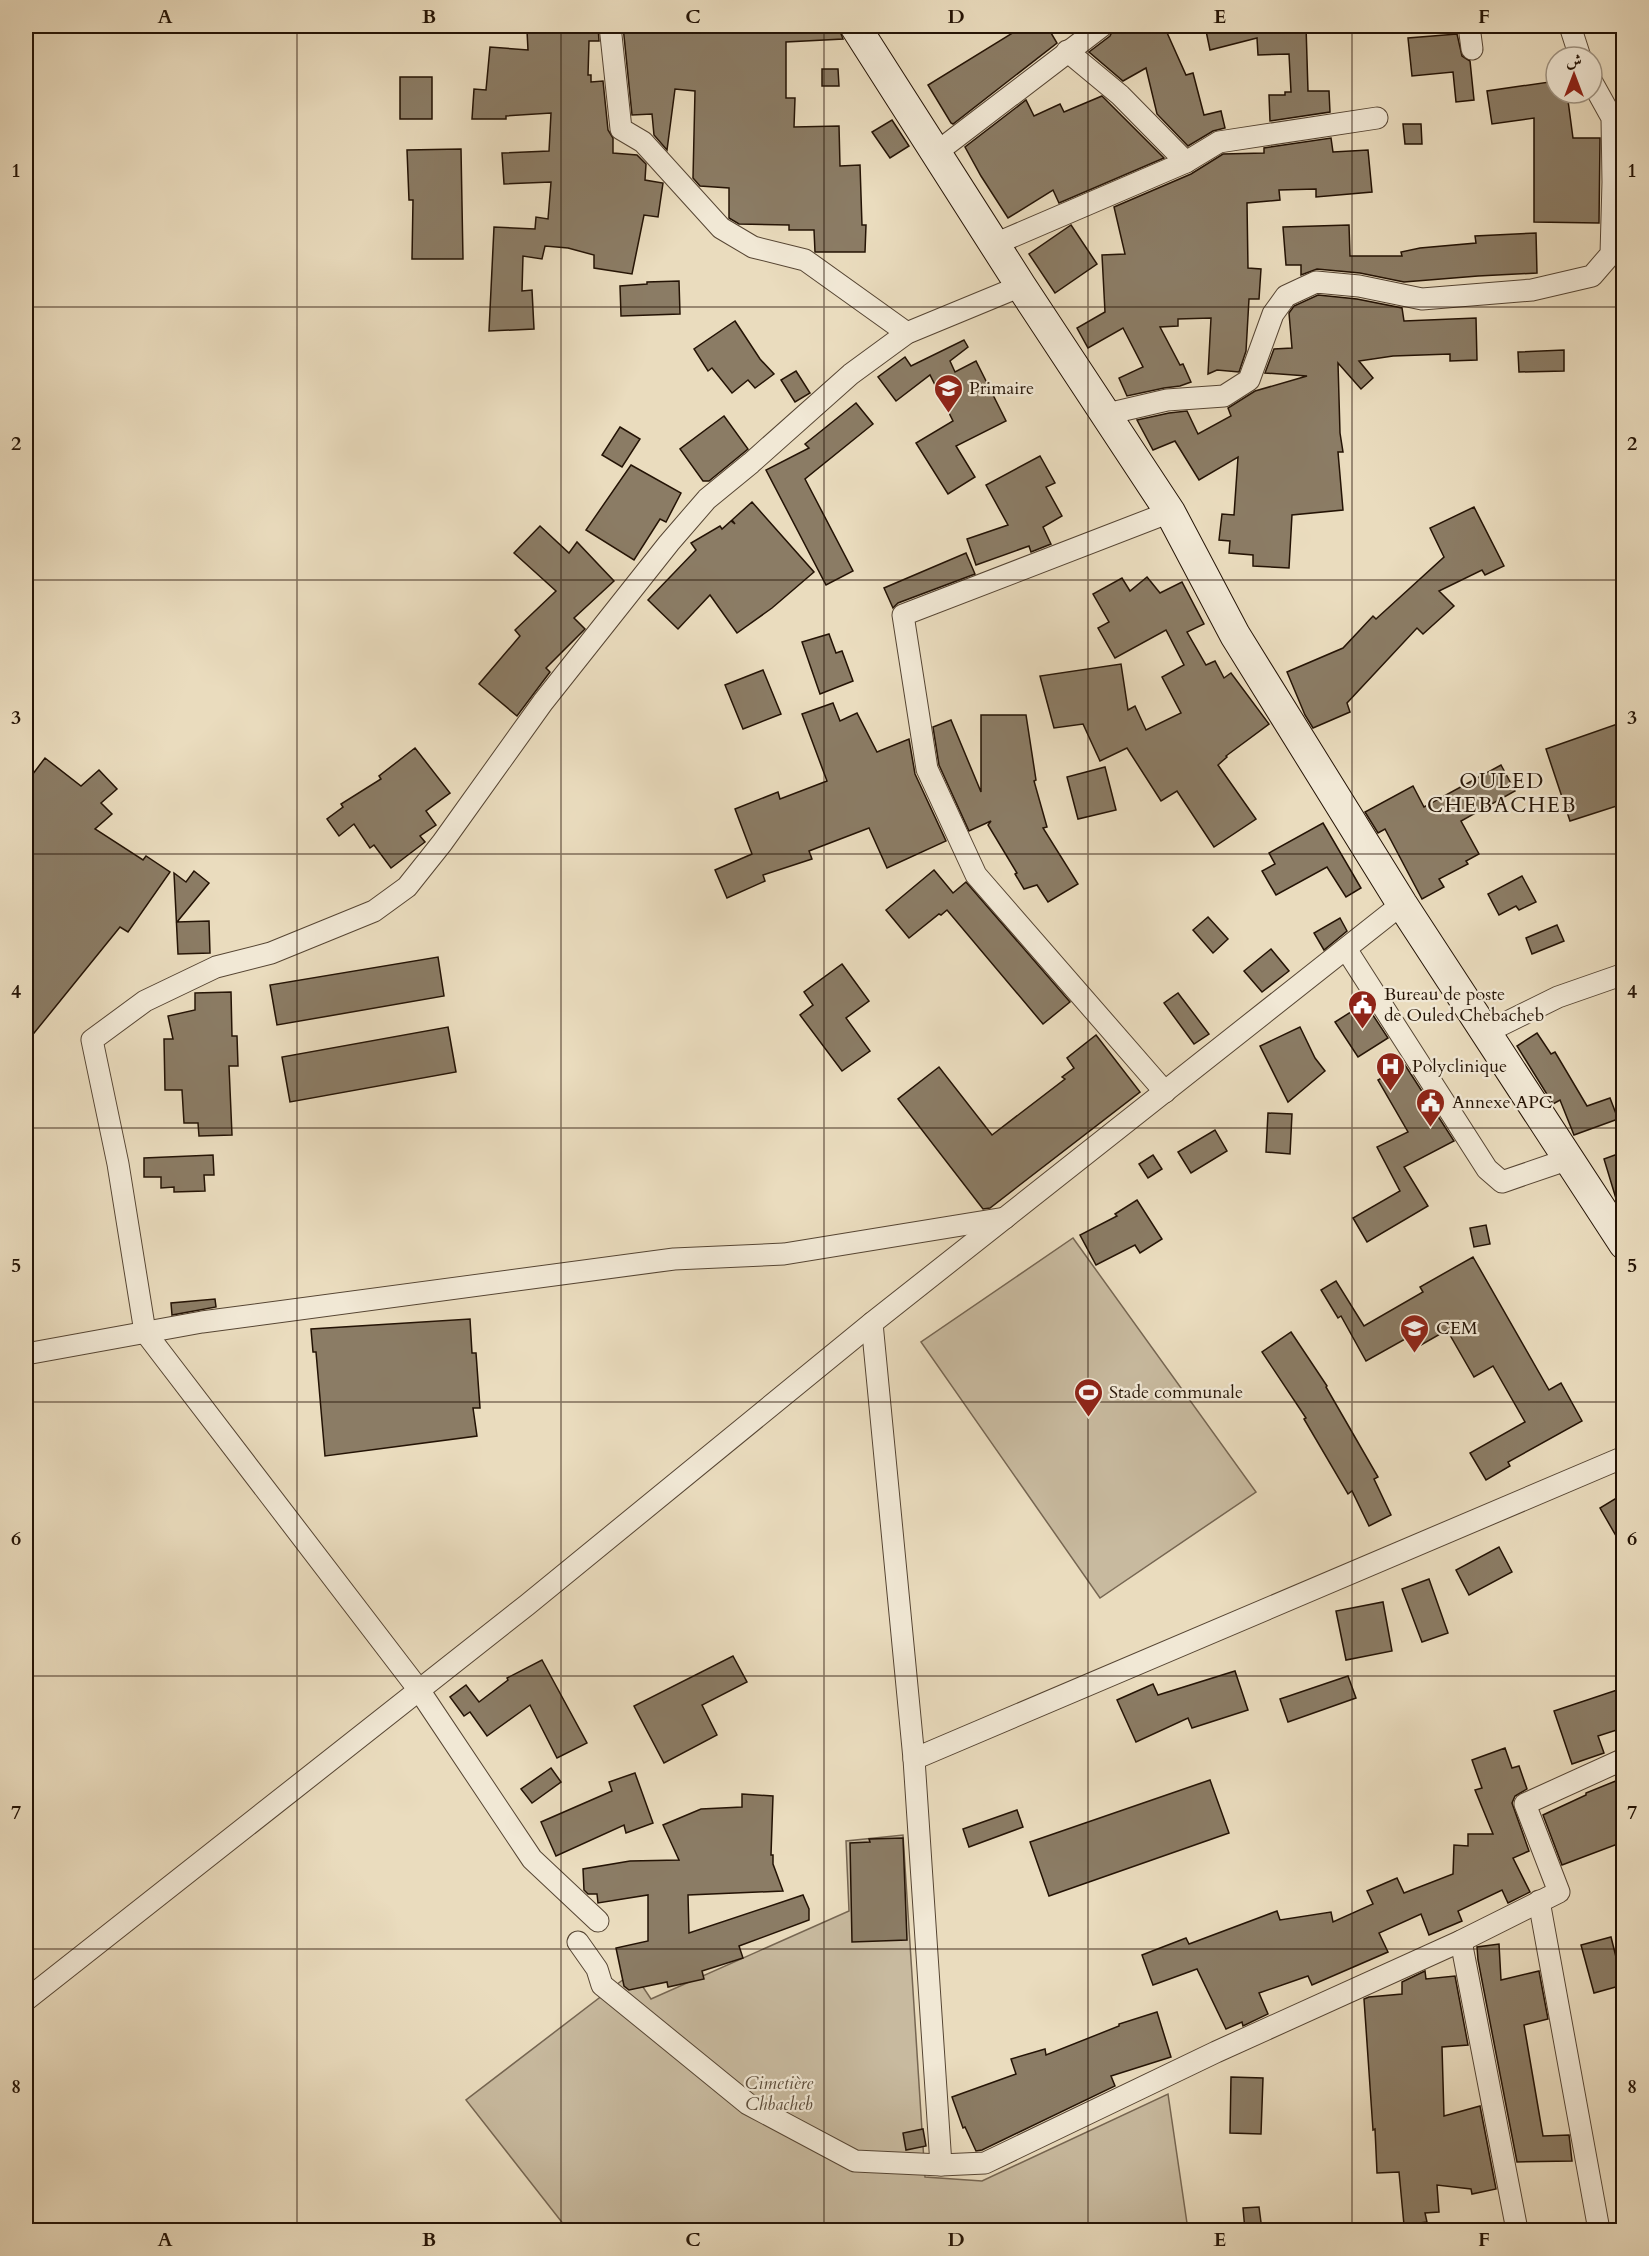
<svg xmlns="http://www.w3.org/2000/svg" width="1649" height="2256" viewBox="0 0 1649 2256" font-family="Cardo,Amiri,serif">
<rect width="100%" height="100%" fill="#eadcbe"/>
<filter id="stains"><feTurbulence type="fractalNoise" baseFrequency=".00333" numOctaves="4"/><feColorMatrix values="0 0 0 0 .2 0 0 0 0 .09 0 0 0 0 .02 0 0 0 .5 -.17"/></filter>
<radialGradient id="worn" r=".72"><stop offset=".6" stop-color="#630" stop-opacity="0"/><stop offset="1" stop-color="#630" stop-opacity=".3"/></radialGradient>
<g fill="#c8ba9f" stroke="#766652" stroke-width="1.5">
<path d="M1073 1238 1256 1492 1100 1598 921 1342Z"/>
<path d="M903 1835 925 2177 982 2181 1168 2094 1188 2230H568L466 2100 633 1972 651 1999 849 1911 846 1841Z"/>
</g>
<g fill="#8b7c65" stroke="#241305" stroke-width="1.5">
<path d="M551 26H598L599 41H589L588 75H591V82L603 81 608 130 613 138V153L637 155 646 164 645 180 663 183 658 217 644 215 632 274 594 268V255L568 248 545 246 542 259 523 256 522 291 532 290 534 329 489 331 494 227 535 229 536 217 548 219 551 182 504 184 502 153 549 151 551 113 506 116V119H472L474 89 486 90 490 47 528 50 527 31 551 30Z"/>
<path d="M623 26H838L843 39 786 42V98H795L794 127 839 126 840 166 860 165 862 225H866L865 252H815L814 230H789V225L739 224 729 218V188L700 186 693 178 695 91 675 89 667 150 654 135 652 114 632 115Z"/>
<path d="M1024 26H1047L1057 43 953 124 951 123 928 85Z"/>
<path d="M1115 26H1118L1122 32 1137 26H1164L1186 75 1193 73 1204 115 1221 111 1225 128 1213 131 1188 146 1157 114 1146 68 1123 81 1089 52 1110 36Z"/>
<path d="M1205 26H1306L1308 91H1329L1330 112 1270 121 1269 95H1285V92H1291L1289 54 1258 55 1257 38 1210 50Z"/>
<path d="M1457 34 1462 56 1470 61 1474 100 1456 102 1453 72 1412 76 1408 38Z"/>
<path d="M822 69H838L839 86H822Z"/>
<rect x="400" y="77" width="32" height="42"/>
<path d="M1556 81V93H1567L1573 138H1600L1599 223 1534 222V118L1492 124 1487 91Z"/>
<path d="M1102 96 1164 158 1059 203 1053 190 1008 218 981 176 965 147 1026 100 1034 116 1060 104 1064 112Z"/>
<path d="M892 120 909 146 890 158 872 132Z"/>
<path d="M1403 124H1421L1422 144H1405Z"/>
<path d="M1331 138 1333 152 1368 150 1372 192 1316 197V189L1279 190 1280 200 1247 203 1248 268 1261 269 1259 299H1249L1246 351 1239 372 1217 370 1208 374 1211 318 1178 319V326L1160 327 1180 365 1183 364 1191 382 1180 386 1164 388 1127 396 1119 378 1143 367 1123 328 1088 348 1077 328 1105 312 1102 255 1125 254 1114 207 1191 174 1223 154 1264 153V148Z"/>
<path d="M461 149 463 259H412L413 200H409L407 150Z"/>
<path d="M1071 225 1097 264 1055 293 1029 254Z"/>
<path d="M1349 225 1350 256H1402L1401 252 1420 248 1476 243 1475 236 1536 233 1537 273 1478 276 1404 282 1360 273 1317 269 1301 275V265H1286L1283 227Z"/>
<path d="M679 281 680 314 621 316 620 286 647 284V282Z"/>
<path d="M1318 295 1357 299 1402 308 1404 321 1476 318 1477 360 1450 361V354L1393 356 1359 361 1373 378 1361 389 1338 363 1340 433 1343 452H1338L1343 510 1292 515 1289 568 1253 566V555L1229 553 1230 541 1219 540 1222 514 1234 515 1238 457 1199 480 1175 441 1153 450 1137 420 1169 413 1187 411 1198 434 1231 416 1228 408 1255 391 1307 376 1265 373 1274 349 1292 348 1289 313 1294 306Z"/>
<path d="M735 321 760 359 774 374 755 388 748 380 732 393 712 368 708 371 694 349Z"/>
<path d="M964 340 968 347 950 361 955 372 976 361 1006 421 956 446 975 477 948 494 916 443 953 421 930 375 896 401 878 377 905 357 911 366Z"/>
<path d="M1564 350V371L1519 372 1518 352Z"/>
<path d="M796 371 810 393 795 402 781 380Z"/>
<path d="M856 403 873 424 805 479 853 571 826 585 766 470 809 448 805 444Z"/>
<path d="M724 416 748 449 709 481H703L680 449Z"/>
<path d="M620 427 640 439 622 467 602 455Z"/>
<path d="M1040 456 1055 483 1046 487 1062 516 1043 527 1051 544 1031 552 1029 546 976 565 967 539 1008 525 986 485Z"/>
<path d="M631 465 681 493 666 522 660 519 634 560 586 530Z"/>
<path d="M752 502 814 572 772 608 737 633 710 595 678 629 648 600 696 550 691 543 720 526 722 529 731 521 735 524 732 520Z"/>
<path d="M1474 507 1504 566 1485 575 1482 570 1439 591 1454 606 1423 634 1417 628 1347 703 1350 712 1313 728 1305 715 1287 672 1343 648 1373 616 1376 619 1444 557 1430 528Z"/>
<path d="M540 526 569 553 577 542 614 581 574 618 585 629 546 668 550 672 517 716 479 684 520 636 515 630 556 591 514 553Z"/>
<path d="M966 553 975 574 898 603 893 608 884 588Z"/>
<path d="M1147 577 1160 593 1182 582 1204 624 1187 632 1206 665 1215 661 1224 678 1231 673 1269 724 1226 756 1227 757 1218 765 1256 819 1214 847 1177 791 1161 801 1127 748 1100 761 1083 724 1054 728 1040 676 1121 664 1128 710 1135 706 1146 730 1181 713 1162 677 1184 665 1166 630 1115 658 1098 628 1109 622 1093 594 1122 578 1130 591Z"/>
<path d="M829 634 836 653 842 651 853 681 820 694 802 642Z"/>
<path d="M763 670 781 714 743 729 725 685Z"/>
<path d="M833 703 840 721 857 713 877 752 909 739 915 774 946 841 887 868 869 828 809 851 812 859 763 875 765 881 727 898 715 870 752 854 735 809 778 792 780 799 827 781 802 714Z"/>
<path d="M981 715H1026L1036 780 1034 781 1047 827 1043 828 1078 884 1048 902 1037 885 1024 889 1015 874 1017 873 988 825 991 821 969 831 939 765 933 727 951 720 981 792Z"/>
<path d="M1623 722V804L1570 821 1546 749Z"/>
<path d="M415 748 450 793 426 811 436 825 420 836 425 842 391 868 374 845 370 848 354 824 339 836 327 819 343 807 341 804 381 779 379 776Z"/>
<path d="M45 758 81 786 99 770 117 789 101 803 112 814 95 829 143 860 146 856 170 872 128 932 120 927 26 1043V877L33 866 26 861V783Z"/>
<path d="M1501 765 1515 791 1461 821 1479 854 1466 861 1468 864 1439 879 1444 887 1422 899 1385 829 1378 833 1365 812 1413 786 1424 807Z"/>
<path d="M1105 767 1116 810 1078 819 1067 777Z"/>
<path d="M1323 823 1361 888 1346 897 1327 867 1276 895 1262 871 1275 864 1269 853Z"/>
<path d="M934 870 953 893 966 882 1070 1002 1043 1024 947 910 941 915 939 914 909 938 886 910Z"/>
<path d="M194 871 209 883 177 922 209 921 210 953 178 954 174 873 186 882Z"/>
<path d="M1522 876 1536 902 1519 910 1516 906 1499 915 1488 894Z"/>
<path d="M1208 917 1228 939 1213 953 1193 930Z"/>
<path d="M1340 918 1347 931 1324 950 1314 933Z"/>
<path d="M1557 925 1564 941 1532 954 1526 938Z"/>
<path d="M1271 949 1289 971 1262 992 1244 971Z"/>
<path d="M438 957 444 996 277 1025 270 985Z"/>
<path d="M842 964 869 1001 846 1018 870 1051 842 1071 800 1015 813 1005 804 992Z"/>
<path d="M231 992 232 1036H237L238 1066H229L232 1135 199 1136 198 1123H184L182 1090H165L164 1039H173L168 1016 195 1010V993Z"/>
<path d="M1178 993 1209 1034 1194 1044 1164 1003Z"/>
<path d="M1365 1003 1388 1038 1358 1057 1335 1022Z"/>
<path d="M448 1027 456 1072 290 1102 282 1057Z"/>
<path d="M1300 1027 1315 1058 1325 1071 1288 1102 1260 1046Z"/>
<path d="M1537 1033 1551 1054 1555 1052 1587 1106 1610 1098 1618 1119 1574 1135 1560 1100 1553 1104 1517 1046Z"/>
<path d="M1096 1035 1140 1092 990 1208 983 1209 898 1099 939 1067 992 1135 1065 1079 1062 1077 1074 1068 1067 1058Z"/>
<path d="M1405 1065 1454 1141 1404 1167 1428 1206 1367 1242 1353 1218 1400 1191 1377 1147 1408 1132 1378 1080Z"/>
<path d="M1268 1113 1292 1114 1290 1154 1266 1152Z"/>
<path d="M1215 1130 1227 1151 1191 1173 1178 1152Z"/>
<path d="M1623 1152V1209L1622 1210 1617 1202 1604 1159Z"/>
<path d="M213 1155 214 1175H204L205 1191 174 1192V1187L161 1188V1177H144V1158Z"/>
<path d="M1153 1155 1162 1169 1148 1178 1139 1164Z"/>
<path d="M1137 1200 1162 1239 1140 1253 1135 1245 1096 1265 1080 1235 1117 1216 1115 1214Z"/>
<path d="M1486 1225 1490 1244 1474 1247 1470 1228Z"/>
<path d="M1473 1257 1549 1390 1561 1383 1582 1421 1508 1462 1510 1466 1486 1480 1470 1453 1525 1422 1493 1366 1474 1377 1447 1330 1421 1345 1414 1334 1366 1361 1341 1316 1338 1318 1321 1290 1336 1281 1364 1326 1423 1292 1420 1287Z"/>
<path d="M215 1299 216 1307 172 1315 171 1303Z"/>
<path d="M470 1319 472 1353H476L480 1408H473L477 1436 325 1456 316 1352H313L311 1329Z"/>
<path d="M1291 1332 1327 1386 1326 1387 1378 1477 1374 1479 1391 1515 1369 1526 1352 1491 1348 1494 1304 1419 1306 1418 1262 1352Z"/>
<path d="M1623 1494V1548L1600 1508Z"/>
<path d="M1499 1547 1512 1572 1469 1595 1456 1570Z"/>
<path d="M1429 1579 1448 1633 1422 1642 1402 1589Z"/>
<path d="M1383 1602 1392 1651 1346 1660 1336 1611Z"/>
<path d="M733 1656 747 1682 702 1705 717 1735 664 1763 634 1706Z"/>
<path d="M542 1660 587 1743 557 1758 530 1705 487 1736 470 1712 464 1716 450 1697 466 1685 479 1702 508 1680 507 1678Z"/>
<path d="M1235 1671 1248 1710 1192 1728 1188 1718 1136 1742 1117 1700 1153 1684 1158 1695Z"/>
<path d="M1348 1676 1356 1698 1288 1722 1280 1699Z"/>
<path d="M1623 1688V1728L1598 1736 1604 1753 1572 1764 1554 1711Z"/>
<path d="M1505 1748 1512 1768 1519 1766 1527 1789 1515 1796 1512 1803 1529 1851 1513 1858 1530 1892 1508 1903 1502 1890 1458 1911 1462 1921 1429 1935 1421 1914 1379 1933 1388 1952 1312 1985 1308 1976 1259 1993 1268 2014 1243 2026 1242 2022 1226 2029 1197 1969 1153 1985 1142 1955 1186 1938 1189 1944 1277 1911 1280 1920 1331 1912 1333 1922 1373 1904 1367 1891 1397 1878 1404 1893 1453 1874 1454 1845 1468 1846V1834H1493L1475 1790 1482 1788 1472 1760Z"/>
<path d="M551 1768 561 1782 532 1803 521 1789Z"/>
<path d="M635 1773 653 1823 626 1833 624 1825 556 1856 541 1822 612 1791 609 1782Z"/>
<path d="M1623 1778V1842L1562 1865 1543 1815 1586 1795V1793Z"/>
<path d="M1210 1780 1229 1833 1049 1896 1030 1842Z"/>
<path d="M742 1794 773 1796 771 1855H773V1864L783 1891 688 1895 689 1933 803 1895 809 1909V1920L739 1946 743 1958 702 1971 704 1979 668 1987 667 1982 629 1990 624 1986 616 1948 648 1941V1895L598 1903 597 1894H588L584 1890 583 1869 630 1861 679 1860 663 1825 701 1809 742 1807Z"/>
<path d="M1017 1810 1023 1827 969 1847 963 1829Z"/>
<path d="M903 1838 907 1940 852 1942 850 1843 870 1842 869 1839Z"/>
<path d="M1611 1937 1623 1985 1594 1993 1581 1945Z"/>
<path d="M1499 1944 1501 1980 1539 1971 1548 2019 1524 2025 1531 2066 1543 2136 1569 2135 1572 2161 1517 2162 1478 1960 1477 1947Z"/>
<path d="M1425 1971 1426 1979 1455 1976 1468 2045 1442 2047 1444 2116 1480 2106 1496 2189 1472 2194 1471 2189 1437 2185 1439 2212 1425 2213 1427 2222 1404 2225 1399 2172 1377 2173 1375 2129 1373 2130 1364 1999 1369 1997 1402 1994V1982Z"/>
<path d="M1157 2012 1171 2057 1111 2076 1115 2086 982 2150 976 2151 965 2127 963 2128 952 2097 1016 2074 1011 2059 1045 2049 1046 2055 1119 2026V2024Z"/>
<path d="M1231 2077 1263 2078 1261 2134 1230 2133Z"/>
<path d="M923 2129 926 2146 906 2150 903 2133Z"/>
<path d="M1259 2207 1262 2230H1245L1243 2208Z"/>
</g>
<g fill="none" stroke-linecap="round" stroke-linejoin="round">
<defs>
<g id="street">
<path d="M610 26 621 129 643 142 721 228 753 247 805 260 907 333"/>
<path d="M1469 26 1472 49"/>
<path d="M1570 26 1580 57"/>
<path d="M937 152 1102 26"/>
<path d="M1186 162 1219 142 1377 118"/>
<path d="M995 244 1186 162 1120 95 1067 51"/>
<path d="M1107 414 1167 400 1224 396 1249 380 1273 314 1286 296 1316 282 1359 286 1422 299 1532 290 1592 276 1611 254 1613 182 1612 118 1592 82"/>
<path d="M1346 949 1487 1169 1502 1182 1569 1159"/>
<path d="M1487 1032 1558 997 1624 974"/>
<path d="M1165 1092 976 875 927 769 903 615 1170 512"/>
<path d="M872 1323 914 1759 941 2165 985 2163 1216 2052 1461 1941 1559 1892 1525 1804 1624 1759"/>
<path d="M26 1354 202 1322 674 1259 784 1254 1005 1218"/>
<path d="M914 1759 1624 1457"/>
<path d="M1539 1901 1599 2230"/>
<path d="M598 1921 532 1859 419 1690 145 1332 118 1164 92 1040 145 1001 216 967 271 953 374 911 407 887 442 843 543 702 669 543 707 499 751 463 851 374 907 333 1021 286"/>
<path d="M1461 1941 1517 2230"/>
<path d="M578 1942 597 1969 602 1985 748 2104 855 2161 941 2165"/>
<path d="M26 2000 527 1605 872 1323 1402 904"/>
</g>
<path id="secondary" d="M855 26 1021 286 1170 512 1235 635 1402 904 1624 1244"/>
</defs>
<use href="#street" stroke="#564533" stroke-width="23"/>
<use href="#secondary" stroke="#241305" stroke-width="32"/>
<use href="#street" stroke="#f1e8d5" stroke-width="21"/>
<use href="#secondary" stroke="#f1e8d5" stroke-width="30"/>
</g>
<path fill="none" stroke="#241305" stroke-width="1.5" stroke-opacity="0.55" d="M297 26V2230M561 26V2230M824 26V2230M1088 26V2230M1352 26V2230M26 307H1624M26 580H1624M26 854H1624M26 1128H1624M26 1402H1624M26 1676H1624M26 1949H1624"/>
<defs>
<symbol id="school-pin" viewBox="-11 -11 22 30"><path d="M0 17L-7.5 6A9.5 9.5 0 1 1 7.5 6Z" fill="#8f2418" stroke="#f1e8d5"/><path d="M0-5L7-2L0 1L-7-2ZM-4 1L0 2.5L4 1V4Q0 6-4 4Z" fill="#fff"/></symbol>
<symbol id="civic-pin" viewBox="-11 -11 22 30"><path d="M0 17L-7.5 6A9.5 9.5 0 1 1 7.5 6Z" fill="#8f2418" stroke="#f1e8d5"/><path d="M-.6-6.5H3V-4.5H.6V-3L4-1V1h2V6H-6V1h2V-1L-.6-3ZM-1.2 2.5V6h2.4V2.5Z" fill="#fff"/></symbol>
<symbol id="hospital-pin" viewBox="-11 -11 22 30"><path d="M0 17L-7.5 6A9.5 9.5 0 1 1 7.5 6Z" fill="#8f2418" stroke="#f1e8d5"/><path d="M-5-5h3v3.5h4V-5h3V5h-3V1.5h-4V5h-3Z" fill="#fff"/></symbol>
<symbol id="stadium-pin" viewBox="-11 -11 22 30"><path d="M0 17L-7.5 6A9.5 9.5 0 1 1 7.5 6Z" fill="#8f2418" stroke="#f1e8d5"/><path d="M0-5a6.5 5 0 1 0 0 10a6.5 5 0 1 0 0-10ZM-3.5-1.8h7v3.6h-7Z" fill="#fff"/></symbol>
</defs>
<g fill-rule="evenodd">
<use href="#school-pin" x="932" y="372" width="33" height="45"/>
<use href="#civic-pin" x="1346" y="988" width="33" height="45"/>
<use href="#hospital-pin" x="1374" y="1050" width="33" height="45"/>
<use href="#civic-pin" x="1414" y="1086" width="33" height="45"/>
<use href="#school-pin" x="1398" y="1312" width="33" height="45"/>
<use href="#stadium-pin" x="1072" y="1376" width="33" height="45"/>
</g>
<g text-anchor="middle" stroke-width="4.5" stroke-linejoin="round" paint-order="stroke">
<g font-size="18" fill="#241305" stroke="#f1e8d5" text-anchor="start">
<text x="969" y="394">Primaire</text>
<text x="1384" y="1000">Bureau de poste<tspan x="1384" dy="21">de Ouled Chebacheb</tspan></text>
<text x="1412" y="1072">Polyclinique</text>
<text x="1452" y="1108">Annexe APC</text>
<text x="1436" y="1334">CEM</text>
<text x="1109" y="1398">Stade communale</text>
</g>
<g font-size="18" font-style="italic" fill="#5d4d3b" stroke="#f1e8d5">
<text x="779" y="2089">Cimetière<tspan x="779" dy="21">Chbacheb</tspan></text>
</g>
<g font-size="21" letter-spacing="1.5" fill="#241305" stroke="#f1e8d5">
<text x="1502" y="788">OULED<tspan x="1502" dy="24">CHEBACHEB</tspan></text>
</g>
</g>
<rect width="1649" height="2256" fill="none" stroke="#eadcbe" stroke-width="66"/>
<g transform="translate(1574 75)"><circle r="28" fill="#f1e8d5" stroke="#9f9382" stroke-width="1.5"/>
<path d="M0-4.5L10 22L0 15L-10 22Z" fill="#8f2418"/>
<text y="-9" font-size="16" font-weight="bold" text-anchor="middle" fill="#241305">ش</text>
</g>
<rect x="33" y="33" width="1583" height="2190" fill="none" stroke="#241305" stroke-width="2"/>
<g font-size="20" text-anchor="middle" font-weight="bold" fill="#241305">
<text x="165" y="23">A</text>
<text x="429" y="23">B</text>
<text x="693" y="23">C</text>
<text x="956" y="23">D</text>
<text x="1220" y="23">E</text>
<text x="1484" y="23">F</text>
<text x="16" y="177">1</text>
<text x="1632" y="177">1</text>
<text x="16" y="450">2</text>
<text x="1632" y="450">2</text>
<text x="16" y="724">3</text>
<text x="1632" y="724">3</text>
<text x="16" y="998">4</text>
<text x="1632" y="998">4</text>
<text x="16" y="1272">5</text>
<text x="1632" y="1272">5</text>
<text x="16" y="1545">6</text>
<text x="1632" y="1545">6</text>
<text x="16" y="1819">7</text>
<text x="1632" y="1819">7</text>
<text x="16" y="2093">8</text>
<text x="1632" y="2093">8</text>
<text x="165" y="2246">A</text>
<text x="429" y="2246">B</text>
<text x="693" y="2246">C</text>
<text x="956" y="2246">D</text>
<text x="1220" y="2246">E</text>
<text x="1484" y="2246">F</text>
</g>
<rect width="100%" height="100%" filter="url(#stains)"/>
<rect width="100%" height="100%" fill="url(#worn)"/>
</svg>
